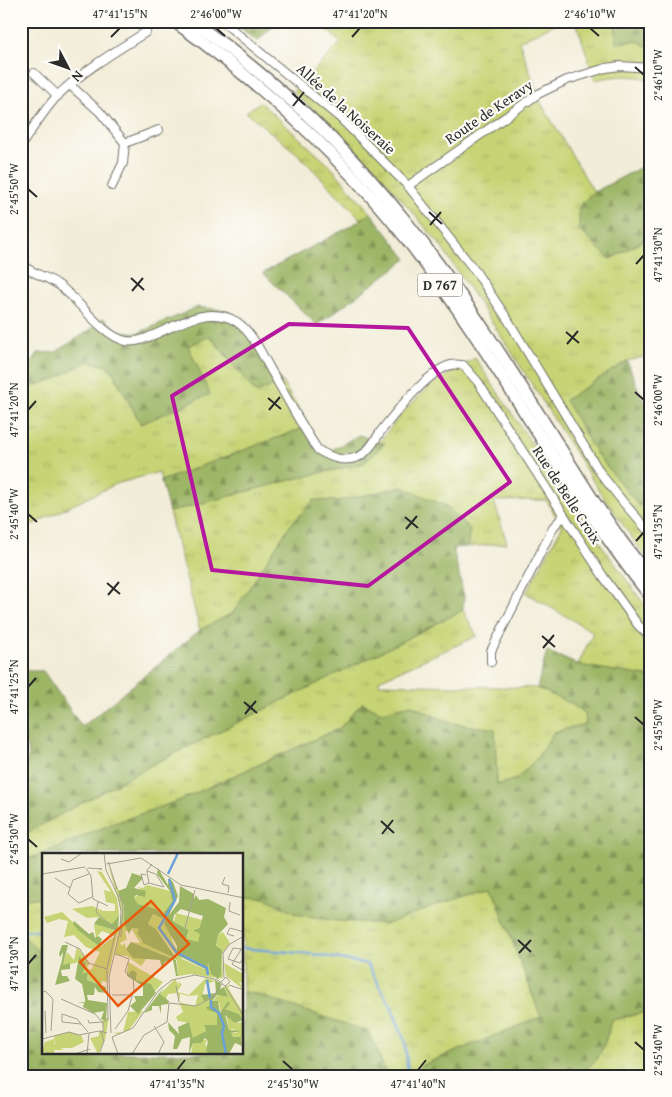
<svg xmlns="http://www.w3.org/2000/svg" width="672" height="1097" viewBox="0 0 672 1097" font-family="'Gentium Book Plus',serif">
<defs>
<pattern id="grass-tufts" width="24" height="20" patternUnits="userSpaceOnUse" patternTransform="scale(1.25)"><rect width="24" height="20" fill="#c7d475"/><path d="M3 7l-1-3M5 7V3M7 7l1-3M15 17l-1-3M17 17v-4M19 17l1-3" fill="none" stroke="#abb665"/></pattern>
<pattern id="forest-firs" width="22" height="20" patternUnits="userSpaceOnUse" patternTransform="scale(1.25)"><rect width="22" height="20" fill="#9db666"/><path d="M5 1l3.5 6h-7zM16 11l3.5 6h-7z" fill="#809454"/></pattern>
</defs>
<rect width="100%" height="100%" fill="#fdfcf7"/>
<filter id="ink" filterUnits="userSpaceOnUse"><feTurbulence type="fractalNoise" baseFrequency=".02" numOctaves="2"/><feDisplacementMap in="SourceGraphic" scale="10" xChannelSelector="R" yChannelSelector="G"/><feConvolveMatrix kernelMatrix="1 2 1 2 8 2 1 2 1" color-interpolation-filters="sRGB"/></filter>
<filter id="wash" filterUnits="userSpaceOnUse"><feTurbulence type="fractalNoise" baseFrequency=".0096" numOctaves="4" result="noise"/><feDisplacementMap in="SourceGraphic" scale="20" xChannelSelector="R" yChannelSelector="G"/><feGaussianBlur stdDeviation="1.12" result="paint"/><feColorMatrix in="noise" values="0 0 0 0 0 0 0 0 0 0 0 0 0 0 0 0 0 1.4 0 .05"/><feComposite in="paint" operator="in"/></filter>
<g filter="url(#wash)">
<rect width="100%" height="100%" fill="#f2edd8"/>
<g fill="url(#grass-tufts)" stroke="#798050">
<path d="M317 21H561L519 41 541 103 594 192 579 206 611 259 651 236V355L627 361 596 453 639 505 651 500V565L600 492 509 348 438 242 379 173 293 91 341 43Z"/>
<path d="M576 21H615L616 42 638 41 651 49V80C632 74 614 76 595 80Z"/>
<path d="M260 102 331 167 371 213 361 219 299 155 246 112Z"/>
<path d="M210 336 256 393 282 382 309 426 161 481 159 472 116 484 21 530V390L55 379 88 361 110 367 141 424 188 346Z"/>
<path d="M475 358 570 501 641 600 651 611V677L578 665 593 632 526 593 562 527 546 500 494 501 507 543 467 547 470 529 403 487 338 501H314L289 527 233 613 200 630 169 512 294 479 364 463 384 443 379 442 406 409 431 385Z"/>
<path d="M463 610 477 636 379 680V684L537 688 572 704 586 713V724L554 732 537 758 517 779 497 785 494 729 450 723 411 705 382 712 362 703 340 728 178 801 109 825 37 856 21 861V836L155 763 373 656Z"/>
<path d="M492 887 541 1017 420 1066 423 1076H387L375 1046 255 994 243 992V897L266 898 296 914 440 904Z"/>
<path d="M21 898H44V958L21 933Z"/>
<path d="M651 1011V1076H575C601 1061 604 1047 611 1020Z"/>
</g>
<g fill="url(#forest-firs)" stroke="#647048">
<path d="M232 21H278L257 41Z"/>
<path d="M615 21H651V49L638 41 616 42Z"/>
<path d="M651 162V236L610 259 579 230V206L594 192Z"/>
<path d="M371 213 407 259 317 325 263 273 349 227Z"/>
<path d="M198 307 227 311 245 323 282 382 256 393 210 336 188 346 210 394 141 424 110 367 88 361 55 379 21 390V368L30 365 38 353 56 352 90 330 103 318 119 331 138 333Z"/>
<path d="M627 361 641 396 651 411V500L639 506 596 453 565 400Z"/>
<path d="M309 426 319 443 330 451 359 435 384 444 364 463 294 479 169 512 161 481Z"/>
<path d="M402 487 446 506 470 529 467 547 453 548 464 596 463 610 373 656 155 763 21 836V780L29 754 21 732V671H43L82 727 200 630 233 613 289 527 314 500 338 501Z"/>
<path d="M547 651 578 665 651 677V1011L611 1020C604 1048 602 1060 575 1076H423L420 1066 541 1017 492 887 440 904 387 924 337 921 296 914 266 898 243 897 242 854H44V898H21V861L37 856 109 825 178 801 340 728 362 703 382 712 411 705 450 723 495 729 497 785 517 779 537 758 554 732 586 724 585 713 572 704 537 688Z"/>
<path d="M21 933 44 958V1053H242L243 992 255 994 367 1031 375 1046 387 1076H21Z"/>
</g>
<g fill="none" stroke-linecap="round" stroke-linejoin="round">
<g stroke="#6ca0d8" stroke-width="2.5">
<path d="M21 931 44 930"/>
<path d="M242 948 312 954 367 964 391 1006 405 1042 408 1076"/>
</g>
</g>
</g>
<g filter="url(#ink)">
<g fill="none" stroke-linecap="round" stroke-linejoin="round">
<defs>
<g id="minor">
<path d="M222 21 340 118 408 186 476 272 508 320 601 474 623 502 651 534"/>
<path d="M34 73 58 96"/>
<path d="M70 85 100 112 125 143 123 163 112 186"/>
<path d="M125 143 159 130"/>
<path d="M21 145C33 128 44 110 58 95 84 70 116 51 146 32"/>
<path d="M408 186 538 94 567 80 606 68 620 66 651 68"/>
<path d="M21 264C33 275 48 276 60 286 80 301 102 336 126 341 136 343 147 338 156 334 181 323 210 305 237 322 253 333 262 355 272 372 287 398 301 425 318 450 330 457 343 463 358 457 368 453 375 440 381 431 395 413 429 370 451 365 455 364 459 365 463 365L478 382 603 576 638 625 651 638"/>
<path d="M491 662V651L554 526 564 516"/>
</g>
<g id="highway">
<path d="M174 21C260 83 339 154 405 237 495 352 561 483 651 597"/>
<path d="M192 21C272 78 346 146 407 223 476 310 535 409 595 503L620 539 651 580"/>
</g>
</defs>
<use href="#minor" stroke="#716f68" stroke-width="10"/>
<use href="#highway" stroke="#716f68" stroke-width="14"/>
<use href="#minor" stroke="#fff" stroke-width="8"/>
<use href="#highway" stroke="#fff" stroke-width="11"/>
</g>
</g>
<path fill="none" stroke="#b5179e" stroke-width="4" stroke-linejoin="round" d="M289 324 408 328 510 482 368 586 212 570 172 396Z"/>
<path fill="none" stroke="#2b2b2b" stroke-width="2" d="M216 28 225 36M590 28 599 36M111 37 120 28M352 37 360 28M635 67 644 75M292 93 305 105M293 106 304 92M28 189 37 197M429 212 442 224M430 225 441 212M636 264 644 255M131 278 144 290M132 291 143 278M566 332 579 343M567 344 578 331M635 392 644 400M268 398 281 409M28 410 36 401M269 410 280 397M28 514 37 522M405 517 418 528M406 529 417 516M636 541 644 532M107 583 120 594M108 595 119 582M542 636 555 647M543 648 554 635M28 687 36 678M244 702 257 713M245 714 256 701M635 717 644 725M381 821 394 833M382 834 393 820M28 839 37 847M518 940 531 952M519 953 531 940M28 964 36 955M635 1042 644 1050M283 1061 293 1070M177 1070 185 1060M418 1070 426 1060"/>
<g text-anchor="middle" stroke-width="4.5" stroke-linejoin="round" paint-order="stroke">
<rect fill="#fdfcf7" stroke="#6a6a68" stroke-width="1" x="417.5" y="273.5" width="45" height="23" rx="4"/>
<g font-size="14" font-weight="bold" fill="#2b2b2b">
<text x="440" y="290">D 767</text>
</g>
<g font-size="15" fill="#2b2b2b" stroke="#fdfcf7">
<text transform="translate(346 109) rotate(42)" y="5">Allée de la Noiseraie</text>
<text transform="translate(489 112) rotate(-34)" y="5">Route de Keravy</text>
<text transform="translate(567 495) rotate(57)" y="5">Rue de Belle Croix</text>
</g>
</g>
<g transform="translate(42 853)">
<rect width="201" height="201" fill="#f2edd8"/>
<path d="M66 12 80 45 86 78 83 79 85 86 78 90 80 93 83 90 84 96 94 105H105L99 113 85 103 72 102 80 59ZM55 18 60 19 75 45 77 62 70 71 57 64 45 65 30 56 50 53 61 58H73V51L64 49 62 37 69 39ZM105 32 128 38 130 50 120 62 114 56 95 51 92 45 101 39 96 34 101 35ZM20 59 58 94 73 83 60 78 54 85 52 71 76 78 65 129 60 128 59 132 45 127 46 119 40 122 38 106 34 110 21 112 25 99 32 107 35 94 48 110 45 115 49 117 58 99 44 94 32 82 22 84 26 68 17 66 5 70 2 64ZM111 61 121 66 126 63 130 87 140 106 164 117 165 121 166 108 173 125 149 121 136 123 135 107 89 89 98 90 89 75 97 76 98 87 135 104 114 76 106 71ZM181 79 188 90 180 101 181 124 178 126 176 122H179L180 97 174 94 176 82ZM86 109 101 118 121 129 113 138 102 129 94 127 95 120H86ZM182 110 201 121V130L197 129 201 136 184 123ZM164 125 174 128 163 131 161 140 162 145 167 146 169 157 175 160V172H162L164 178 151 186 147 170 136 168 134 164 141 159 137 149 153 153 156 142 147 143 138 141V147L135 140 126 141 123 148 118 141 133 126 137 133 136 129 140 131 135 139 147 142ZM188 132 186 135 201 159V167L197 161 183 156 186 148 179 160 177 150 170 149 176 142 186 144 182 134ZM101 158 87 177 76 181 71 180 81 179 86 159ZM184 161 193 170 201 169V188L199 184H191L189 180H195L192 176 187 177ZM67 164 63 187 56 201 48 185 57 183V178L62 177 60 168ZM12 186V191L22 197H13L11 201 0 199 3 189ZM160 186 166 188 163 190 168 201H149L151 190H159Z" fill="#c7d475"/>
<path d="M116 15 126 32 127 25 131 29 136 43 127 62 137 49 138 33 152 41V46L154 42 157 47 166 46 184 55 182 64 186 71 176 82 174 93 180 97 179 122 176 126 169 121 166 109 165 122 163 116 135 102V93L122 71 124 62 121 66 111 61 106 71 114 76 135 106 101 90 95 80 97 76 90 75 87 81 82 70V53L76 38 84 35 90 20 99 23 101 25 92 35 104 38 103 44 94 42 92 45 96 51 114 56 120 62 130 49 128 38 115 21ZM139 56 161 63 157 75 151 77 156 88 145 83 147 77 131 68 132 62ZM77 62 76 78 52 71 57 64 70 71ZM32 68 47 81 51 79 53 85 56 83 60 86 57 93 37 78 31 71ZM89 89 134 107 136 123H134L131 107 123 109 120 115 118 107 91 105 84 96ZM20 92H26L21 112 28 110V116L19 117 20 123H25L28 128 13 132 20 107 21 99 18 104 17 101ZM37 103 44 111 40 121 46 119 45 127 64 134V140L56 139 53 134 52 142H45L46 147 65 150 64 168 59 166 62 158 51 160 41 154 42 150H35L43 149V146L40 131 33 126ZM85 113 86 121 90 117 95 120 94 127 109 131 114 140 96 161 88 153 94 148 92 143H101V133L85 123ZM173 127 179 130 178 136 182 134 186 144 175 142 170 148H176L178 160 186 148 188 151 183 156 197 161 201 167 193 170 183 162 187 177 199 178 189 180 191 184H199L200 193 193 190 187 201H168L164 198 166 188 163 185 159 190H151L147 201 148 184 140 186 135 196H131L133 183 127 177 126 169 137 181 136 174 147 169 151 185 164 178 162 172H175V160L166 157 164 154 168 153 167 146 162 148 159 142 174 140ZM122 134 118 141 127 148 126 151 119 152V161L117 153H110V157L102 160Z" fill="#9db666" fill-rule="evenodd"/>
<path d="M134 60 160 67 157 75 151 77 158 81 156 89 144 86 147 77 132 69ZM27 179 39 182 42 189 30 195H13L12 183Z" fill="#c7d475"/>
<path fill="none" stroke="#6ca0d8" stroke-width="2.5" d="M126 21 136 0M127 26 133 47 117 75 135 100M136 100 165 115 166 122M165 127 168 145M169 147V154L177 160 182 173 180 180 184 201"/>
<path fill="none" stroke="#a29f93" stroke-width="1" d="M62 0 64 17 76 43 79 58 78 77 67 124 69 180M19 6 27 9 40 0M67 9 65 11 99 5 139 32 202 45M67 11 75 36M44 15 49 23 51 46 66 53M46 15 60 16H57M105 18 114 21 122 34 107 30 105 19V17L106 16 110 11M0 21 43 14M47 21 31 27 26 41 37 50 50 44M104 22 99 21 102 32 107 30M183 24 180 31 187 33 186 40M13 25 28 35M77 41 81 53 79 84M56 49 54 59 74 77 65 116 66 166 61 170M188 49 187 58 198 62M143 75 153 37M192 83 185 81 188 75 202 79M23 89 38 96 46 110 65 116M202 92 190 111 202 118M199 96 191 95 186 106 198 110 202 104M182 125 181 100 188 91 202 83M187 132 202 137M134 133 137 149M183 133 202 164M0 140 3 138 11 146 9 178M70 142H90M19 146 53 161 61 170V179M3 158 4 180M46 167 47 170 60 169M39 171 20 169V161L35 166 46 179M112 173 122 189 116 201M73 176 86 158 92 136 91 125 83 119 87 106 74 101M70 184 76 201M70 184 91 175 117 137 130 127 153 122 176 127 183 133 188 129 184 124 179 129M0 186 27 179 37 182 57 178 65 180M58 199 62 188 59 178M33 201 48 196M45 201 47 180M90 201 102 182 125 169 127 150 154 153 171 144 180 131"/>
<path fill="#e8590c" fill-opacity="0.15" stroke="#e8590c" stroke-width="2.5" d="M109 48 147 91 76 153 38 109Z"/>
<rect width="201" height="201" fill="none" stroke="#2b2b2b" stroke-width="2.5"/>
</g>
<rect width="672" height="1097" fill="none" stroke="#fdfcf7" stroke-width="55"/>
<g transform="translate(68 68) rotate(131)" stroke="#fdfcf7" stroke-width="4" paint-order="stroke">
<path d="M0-4L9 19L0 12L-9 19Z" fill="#2b2b2b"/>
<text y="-8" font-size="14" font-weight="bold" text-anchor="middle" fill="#2b2b2b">N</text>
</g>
<rect x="28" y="28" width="616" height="1042" fill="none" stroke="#2b2b2b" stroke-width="2"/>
<g font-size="12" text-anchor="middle" fill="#2b2b2b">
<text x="120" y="18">47°41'15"N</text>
<text x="216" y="18">2°46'00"W</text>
<text x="360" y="18">47°41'20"N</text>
<text x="590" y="18">2°46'10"W</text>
<text transform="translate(658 75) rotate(-90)" y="4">2°46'10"W</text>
<text transform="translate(14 189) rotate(-90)" y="4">2°45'50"W</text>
<text transform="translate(658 255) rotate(-90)" y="4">47°41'30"N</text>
<text transform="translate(658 400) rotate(-90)" y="4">2°46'00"W</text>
<text transform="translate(14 410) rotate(-90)" y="4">47°41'20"N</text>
<text transform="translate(14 514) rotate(-90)" y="4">2°45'40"W</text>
<text transform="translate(658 532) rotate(-90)" y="4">47°41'35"N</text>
<text transform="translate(14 687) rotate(-90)" y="4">47°41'25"N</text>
<text transform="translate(658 725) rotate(-90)" y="4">2°45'50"W</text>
<text transform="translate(14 839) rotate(-90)" y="4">2°45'30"W</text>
<text transform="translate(14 964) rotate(-90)" y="4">47°41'30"N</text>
<text transform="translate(658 1050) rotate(-90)" y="4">2°45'40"W</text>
<text x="177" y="1088">47°41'35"N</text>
<text x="293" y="1088">2°45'30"W</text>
<text x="418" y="1088">47°41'40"N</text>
</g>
</svg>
